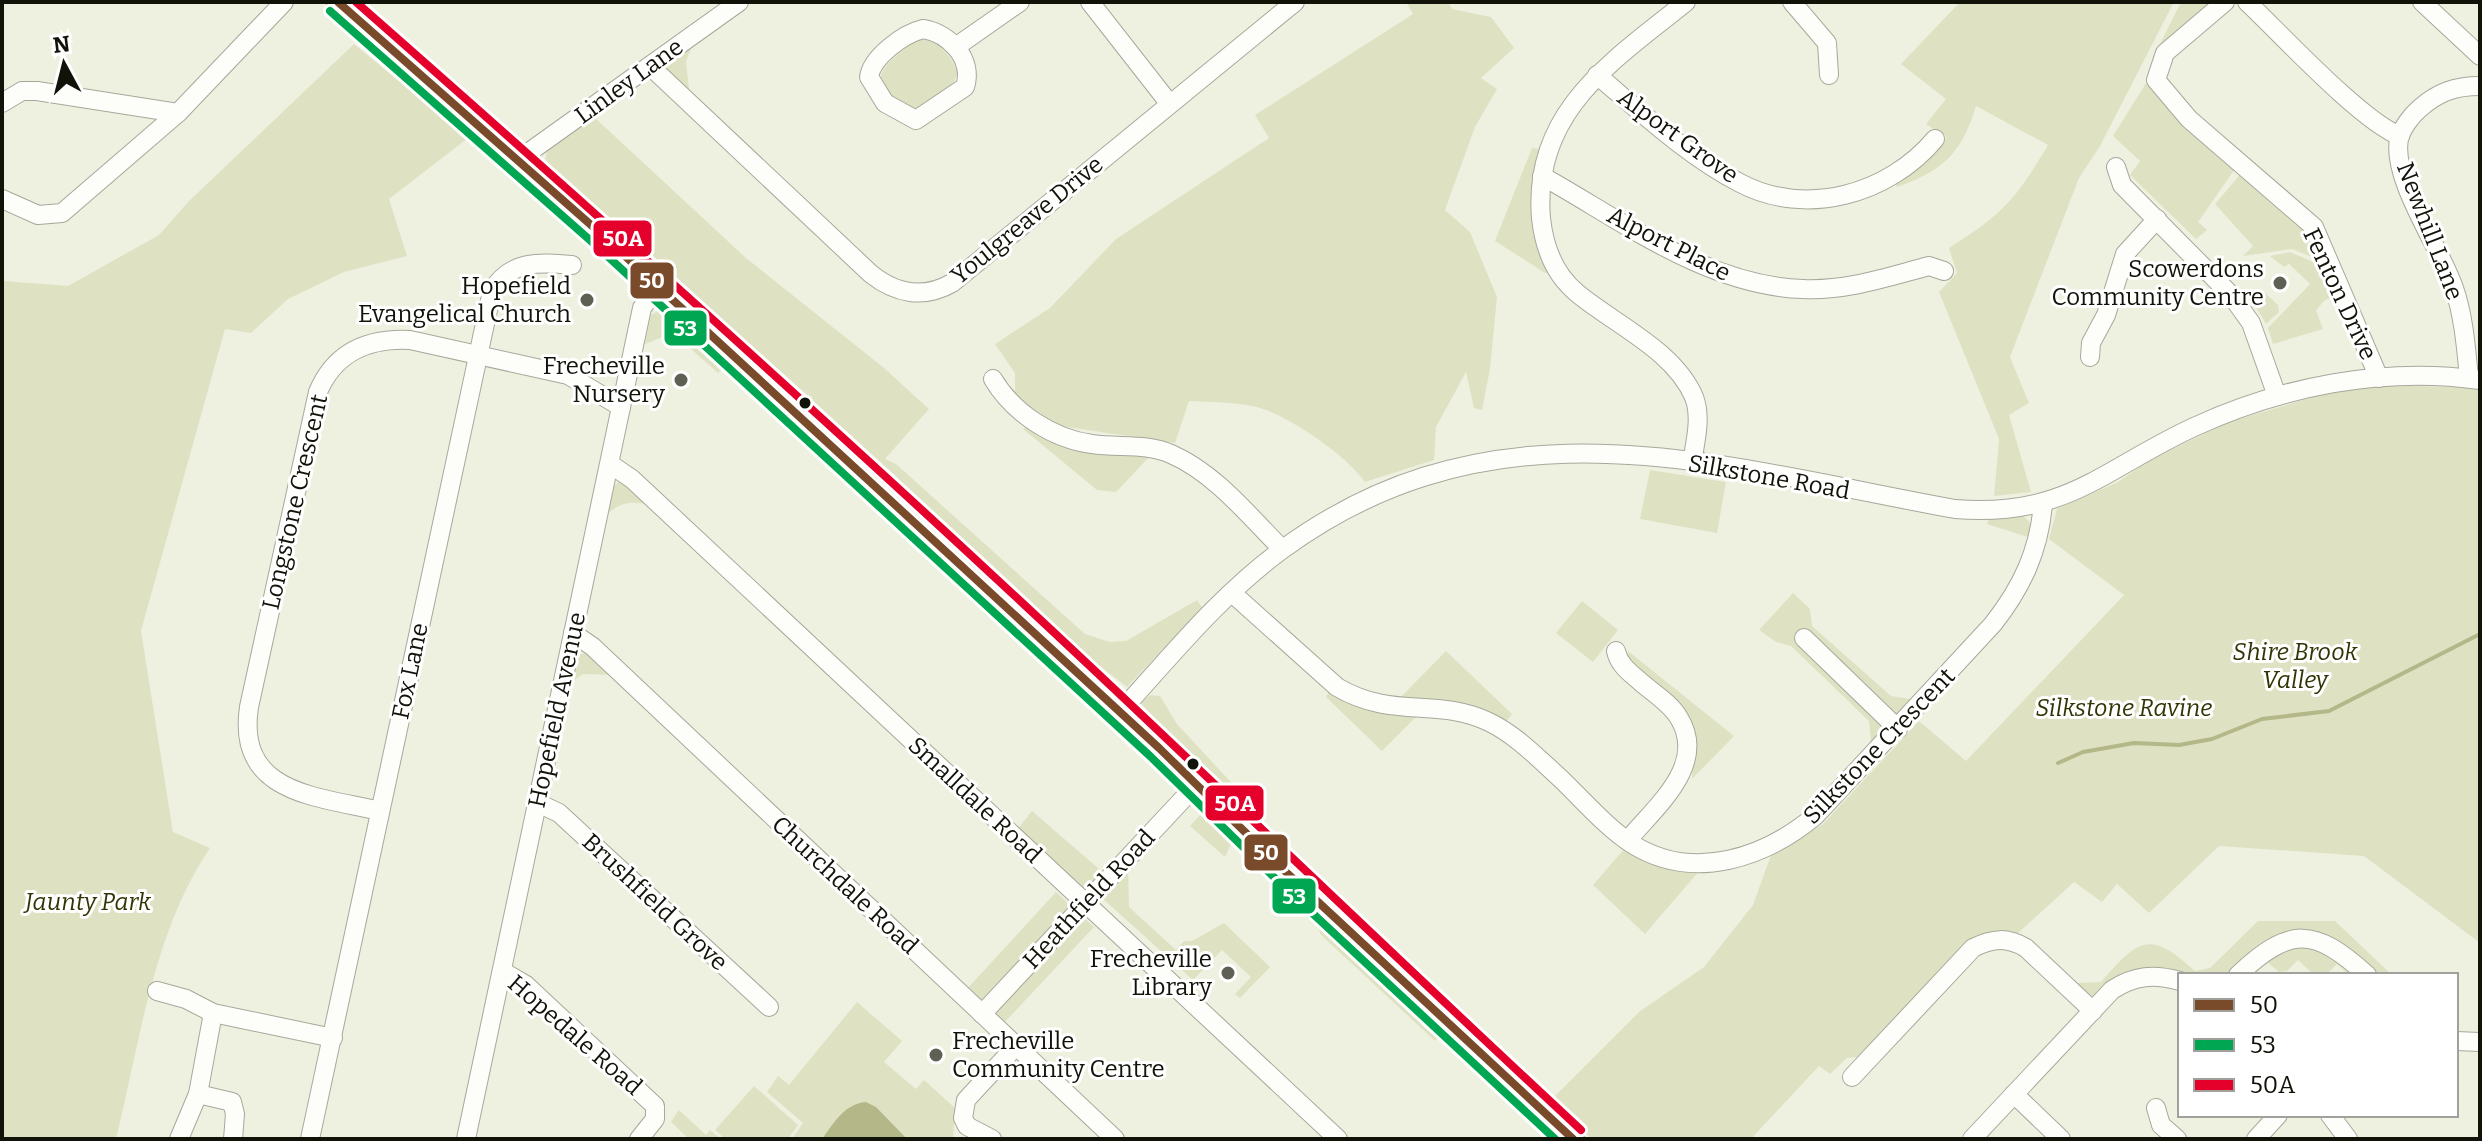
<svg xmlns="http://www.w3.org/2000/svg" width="2482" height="1141" viewBox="0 0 2482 1141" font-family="Bitter,serif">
<rect width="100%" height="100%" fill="#eff1e0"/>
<g fill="#dfe2c2">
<path d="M1410 2H1448L1452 9 1491 17 1514 48 1481 78 1497 89 1475 127 1445 210 1470 232 1497 297 1490 369 1482 410 1474 408 1466 372 1436 427 1434 460 1365 482C1346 455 1285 412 1252 406 1232 402 1210 402 1189 401L1175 443 1060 426 1015 397V373L995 344 1050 308 1116 239 1269 138 1255 115 1413 14 1407 4Z"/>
<path d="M1960 2H2174L2100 146 2079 178 2010 357 2029 403 2009 415 2031 492 1994 496 1999 439 1939 292 1957 273 1949 248C2004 213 2015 200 2048 145L1976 106C1962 153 1943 171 1897 187L1894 181 1926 159 1947 138 1926 124 1946 99 1901 64Z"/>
<path d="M2181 2H2206L2211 8 2154 62 2152 60Z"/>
<path d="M917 39C938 39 951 55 958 73L953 84 916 110C859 83 880 68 917 39Z"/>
<path d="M694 42 686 61 690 98 662 68Z"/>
<path d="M354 44 468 138 389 199 407 256 344 272 288 299 251 333 225 329 141 631 173 832 210 848C153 932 140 1042 116 1139H2L4 281 68 286 159 235 189 201Z"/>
<path d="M2153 72 2216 155 2237 166 2198 222 2207 230 2196 239 2130 175 2140 161 2113 136Z"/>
<path d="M593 116 746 258 884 368 929 409 885 459 896 464 1085 634 1110 642 1126 641 1197 600 1202 607 1127 687 1025 609 551 172 545 163 547 150Z"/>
<path d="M1532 148 1540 149C1530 199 1535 224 1550 272L1545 273 1495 241Z"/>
<path d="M2243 171 2312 228 2327 263 2292 249 2243 256 2253 246 2215 204Z"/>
<path d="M2290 252 2329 269 2363 358 2361 362 2335 296 2325 300 2316 310 2323 329 2273 344 2268 328 2310 284 2289 264 2284 267 2270 256Z"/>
<path d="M2263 291 2278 305 2279 312 2266 324 2253 302Z"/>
<path d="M665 307 727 364 718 373 673 333 645 344 651 315Z"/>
<path d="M2386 385 2480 388V943L2364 856 2219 846 2149 913 2117 884 2102 902 2074 882 2016 935 1993 933 1859 1057 1847 1058 1830 1074 1819 1066 1751 1139H1592L1550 1101 1639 1012 1704 967 1753 905 1771 855 1823 824 1919 721 1966 761 2124 595 2049 539 2057 509 2118 482 2151 459 2229 422 2333 391Z"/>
<path d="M1029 425 1152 454 1116 492 1097 490 1023 429Z"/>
<path d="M1650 470 1726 482 1717 533 1640 519Z"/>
<path d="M621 480 649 505C630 500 619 503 605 516L610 489Z"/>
<path d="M2024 516 2034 528 2031 538 1987 524 1989 518Z"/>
<path d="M943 567 1000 617 996 621 943 572Z"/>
<path d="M1793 593 1810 609 1812 626 1891 696 1911 699 1871 744 1869 721 1791 646 1776 642 1759 630Z"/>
<path d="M1582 601 1618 630 1593 662 1556 633Z"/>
<path d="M1446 651 1512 714 1505 723 1396 702Z"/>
<path d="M1628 651 1734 736 1692 779 1693 747 1628 664Z"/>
<path d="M580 654H588L611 675 583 674 569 684 574 659Z"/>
<path d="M1330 690C1359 708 1383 717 1417 716L1382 751 1326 697Z"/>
<path d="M1151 695 1160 696 1177 724 1240 792 1230 802 1140 702Z"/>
<path d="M1032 811 1113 881 1128 862 1129 907 1176 950 1184 941H1192L1224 923 1270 967 1240 998 1235 994 1251 977 1222 950 1193 980 1091 888H1080L1016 831Z"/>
<path d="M1200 815 1231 844 1225 857 1190 826Z"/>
<path d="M1625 848 1700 870 1645 934 1593 885Z"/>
<path d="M1277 885 1302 897 1444 1033 1442 1038 1434 1040 1320 934 1319 928 1292 906H1287L1271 890Z"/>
<path d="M1056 892 1094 927 1004 1023 966 990Z"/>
<path d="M2258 921H2335L2392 975H2349L2337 964 2326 975H2314L2298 960 2287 971 2279 972 2253 950 2229 975H2186L2092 996 2076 983 2101 982C2139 938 2150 930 2195 971L2210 968Z"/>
<path d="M857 1002 902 1041 884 1062 916 1089 924 1080 955 1108 953 1139H792L803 1123 767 1092 778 1076 789 1085Z"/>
<path d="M754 1086 798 1125 788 1139H725L715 1130Z"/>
<path d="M679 1110 706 1135 710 1130 721 1139H689L671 1122Z"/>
</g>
<path fill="#b4b788" d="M866 1102 876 1107 907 1139H822C834 1123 844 1104 866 1102Z"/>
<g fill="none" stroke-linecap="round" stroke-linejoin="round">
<path stroke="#b4b788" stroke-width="4" d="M2058 763 2083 752 2134 743 2179 745 2212 739 2262 719 2329 711 2480 634"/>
<defs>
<g id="minor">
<path d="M1090 2 1169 103"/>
<path d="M1686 2C1613 61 1532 111 1541 218 1544 246 1554 274 1577 293 1614 324 1674 350 1694 397 1702 418 1695 442 1692 463"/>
<path d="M1792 2 1827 43 1829 75"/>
<path d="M2225 2 2165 53 2156 80 2189 119 2314 227 2379 378"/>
<path d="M2247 2C2281 34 2361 121 2400 136"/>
<path d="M2422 2 2480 56"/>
<path d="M923 29C949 33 974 59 965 87L916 120 885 103 869 77C872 57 903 34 923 29Z"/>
<path d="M957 46 1020 2"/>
<path d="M650 66 871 274C896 294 924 299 952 283L1295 2"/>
<path d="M1597 75C1642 113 1688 156 1740 183 1806 218 1889 194 1935 139"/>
<path d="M2 103 22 91H37L178 113"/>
<path d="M518 160 739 2"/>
<path d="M2116 167 2122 185 2231 295 2251 323 2277 396"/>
<path d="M1542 176C1623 221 1707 286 1803 289 1847 291 1887 277 1929 266L1944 271"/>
<path d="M2 199 38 215 62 213 178 113 284 2"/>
<path d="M2090 357 2091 343 2106 315 2125 254 2157 219"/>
<path d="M2469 378C2466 348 2464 317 2454 288 2441 249 2391 179 2399 139 2402 128 2411 116 2419 109 2438 92 2455 86 2480 86"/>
<path d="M993 379C1013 413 1053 439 1092 444 1119 448 1146 443 1171 454 1215 473 1249 516 1282 549"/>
<path d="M610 464 632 479 1338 1139"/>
<path d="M1232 593 1337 687C1393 720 1438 697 1489 722 1516 735 1538 758 1560 778 1583 800 1606 827 1632 844 1694 883 1766 857 1816 815L1993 624C2022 587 2039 551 2043 504"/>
<path d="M573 633 593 647 1115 1139"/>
<path d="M1804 638 1898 729"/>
<path d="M1616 651C1619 666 1632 674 1643 684 1655 694 1671 704 1679 718 1708 765 1655 807 1628 840"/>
<path d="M1120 712C1171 656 1221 594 1283 549 1498 392 1718 466 1955 509 2066 518 2103 469 2194 427 2281 387 2383 366 2480 380"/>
<path d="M538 803 559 813 769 1007"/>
<path d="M380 811C316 796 236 794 249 707L318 392C335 352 368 338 410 340L568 375 621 407"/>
<path d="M502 971 526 985 655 1106V1119L639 1139"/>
<path d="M2238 975C2290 926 2314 927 2367 975"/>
<path d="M157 991 186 999 213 1013 333 1038"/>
<path d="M982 1014 1197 784"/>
<path d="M2456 1041 2480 1042"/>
<path d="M1852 1077 1973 948C1993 938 2007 937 2026 948L2093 1011"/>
<path d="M198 1094 232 1102 235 1114 233 1139"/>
<path d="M2014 1094 2061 1139"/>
<path d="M2156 1108 2161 1125 2177 1139"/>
<path d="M2330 1115 2348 1139"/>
<path d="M179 1139 198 1094 213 1013"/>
<path d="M310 1139 492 291C510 260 539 262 572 265"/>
<path d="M466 1139 642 308 657 286"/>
<path d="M992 1139 967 1126 963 1118 966 1100 1016 1046"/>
<path d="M1972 1139 2112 990C2135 975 2154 974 2180 981"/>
<path d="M2256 1139 2278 1115"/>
</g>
<path id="major" d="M338 2 599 232 1159 748 1288 874 1573 1139"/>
</defs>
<use href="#minor" stroke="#a6a89b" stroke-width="20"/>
<use href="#major" stroke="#a3a48c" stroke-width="24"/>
<use href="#minor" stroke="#fdfdfa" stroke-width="18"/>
<use href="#major" stroke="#e6e8dc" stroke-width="22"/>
<defs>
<path id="bus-1" d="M338 2 599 232 1159 748 1288 874 1573 1139"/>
<path id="bus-2" d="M330 11 591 241 1151 757 1280 883 1555 1139"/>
<path id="bus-3" d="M356 2C630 243 903 488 1167 739 1305 870 1442 1001 1581 1130"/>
</defs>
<use href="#bus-1" stroke="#fff" stroke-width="14"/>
<use href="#bus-2" stroke="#fff" stroke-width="14"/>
<use href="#bus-3" stroke="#fff" stroke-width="14"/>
<use href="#bus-1" stroke="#7a4b2a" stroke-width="8"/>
<use href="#bus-2" stroke="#00a651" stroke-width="8"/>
<use href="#bus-3" stroke="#e4002b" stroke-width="8"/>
</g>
<g fill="#5f6054" stroke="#fff" stroke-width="3">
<circle cx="2280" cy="283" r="8"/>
<circle cx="587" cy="300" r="8"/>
<circle cx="681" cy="380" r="8"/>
<circle cx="1228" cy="973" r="8"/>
<circle cx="936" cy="1055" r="8"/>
</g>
<g fill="#111208" stroke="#fff" stroke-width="3">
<circle cx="805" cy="403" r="7"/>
<circle cx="1193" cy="764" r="7"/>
</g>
<g text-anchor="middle" stroke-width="6" stroke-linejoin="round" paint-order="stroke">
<g font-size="24" fill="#111208" stroke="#fff">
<text transform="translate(629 81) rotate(-36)" y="8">Linley Lane</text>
<text transform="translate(1678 136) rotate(36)" y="8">Alport Grove</text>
<text transform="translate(1027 220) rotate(-39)" y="8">Youlgreave Drive</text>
<text transform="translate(2430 231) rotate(69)" y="8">Newhill Lane</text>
<text transform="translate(1669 244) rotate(27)" y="8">Alport Place</text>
<text transform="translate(2340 294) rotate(65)" y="8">Fenton Drive</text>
<text transform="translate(1769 477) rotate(10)" y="8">Silkstone Road</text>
<text transform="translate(295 502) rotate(-77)" y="8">Longstone Crescent</text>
<text transform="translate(410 671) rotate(-78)" y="8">Fox Lane</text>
<text transform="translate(557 710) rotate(-78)" y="8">Hopefield Avenue</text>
<text transform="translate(1879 746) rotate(-46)" y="8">Silkstone Crescent</text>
<text transform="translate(975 800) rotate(43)" y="8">Smalldale Road</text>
<text transform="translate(845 885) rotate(43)" y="8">Churchdale Road</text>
<text transform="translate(1089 899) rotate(-47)" y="8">Heathfield Road</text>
<text transform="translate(655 902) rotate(43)" y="8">Brushfield Grove</text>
<text transform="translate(575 1035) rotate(41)" y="8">Hopedale Road</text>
</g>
<g font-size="24" fill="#111208" stroke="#fff" text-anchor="end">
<text x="2264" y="277">Scowerdons<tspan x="2264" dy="28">Community Centre</tspan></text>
<text x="571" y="294">Hopefield<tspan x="571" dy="28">Evangelical Church</tspan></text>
<text x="665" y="374">Frecheville<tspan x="665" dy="28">Nursery</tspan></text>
<text x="1212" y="967">Frecheville<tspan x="1212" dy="28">Library</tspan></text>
<text x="952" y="1049" text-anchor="start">Frecheville<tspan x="952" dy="28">Community Centre</tspan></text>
</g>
<g font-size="24" font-style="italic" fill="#333403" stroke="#fff">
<text x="2295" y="660">Shire Brook<tspan x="2295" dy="28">Valley</tspan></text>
<text x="2124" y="716">Silkstone Ravine</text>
<text x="88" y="910">Jaunty Park</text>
</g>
</g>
<g stroke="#fff" stroke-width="3">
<rect x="592" y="219" width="61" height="39" rx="8" fill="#e4002b"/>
<rect x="629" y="261" width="46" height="39" rx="8" fill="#7a4b2a"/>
<rect x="663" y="309" width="45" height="38" rx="8" fill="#00a651"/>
<rect x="1204" y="784" width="61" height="38" rx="8" fill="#e4002b"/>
<rect x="1243" y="833" width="46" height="39" rx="8" fill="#7a4b2a"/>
<rect x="1271" y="877" width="46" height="38" rx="8" fill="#00a651"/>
</g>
<g font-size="22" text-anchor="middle" font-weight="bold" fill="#fff">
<text x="623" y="246">50A</text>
<text x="652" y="288">50</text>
<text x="685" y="336">53</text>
<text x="1235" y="811">50A</text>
<text x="1266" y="860">50</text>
<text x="1294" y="904">53</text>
</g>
<rect width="2482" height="1141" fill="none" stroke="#111208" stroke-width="8"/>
<rect x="2178" y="973" width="280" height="144" fill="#ffffff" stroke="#a0a09c" stroke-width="2"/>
<rect x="2194" y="999" width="40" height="12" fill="#7a4b2a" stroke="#a0a09c" stroke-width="2"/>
<text x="2250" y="1013" font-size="24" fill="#111208">50</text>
<rect x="2194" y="1039" width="40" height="12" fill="#00a651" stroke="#a0a09c" stroke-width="2"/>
<text x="2250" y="1053" font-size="24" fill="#111208">53</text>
<rect x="2194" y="1079" width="40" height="12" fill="#e4002b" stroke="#a0a09c" stroke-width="2"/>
<text x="2250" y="1093" font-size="24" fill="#111208">50A</text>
<g transform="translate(64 64) rotate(353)" stroke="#ffffff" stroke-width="6" paint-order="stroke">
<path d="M0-6L14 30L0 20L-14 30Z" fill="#111208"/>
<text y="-12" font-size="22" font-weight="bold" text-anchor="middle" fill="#111208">N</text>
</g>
</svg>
